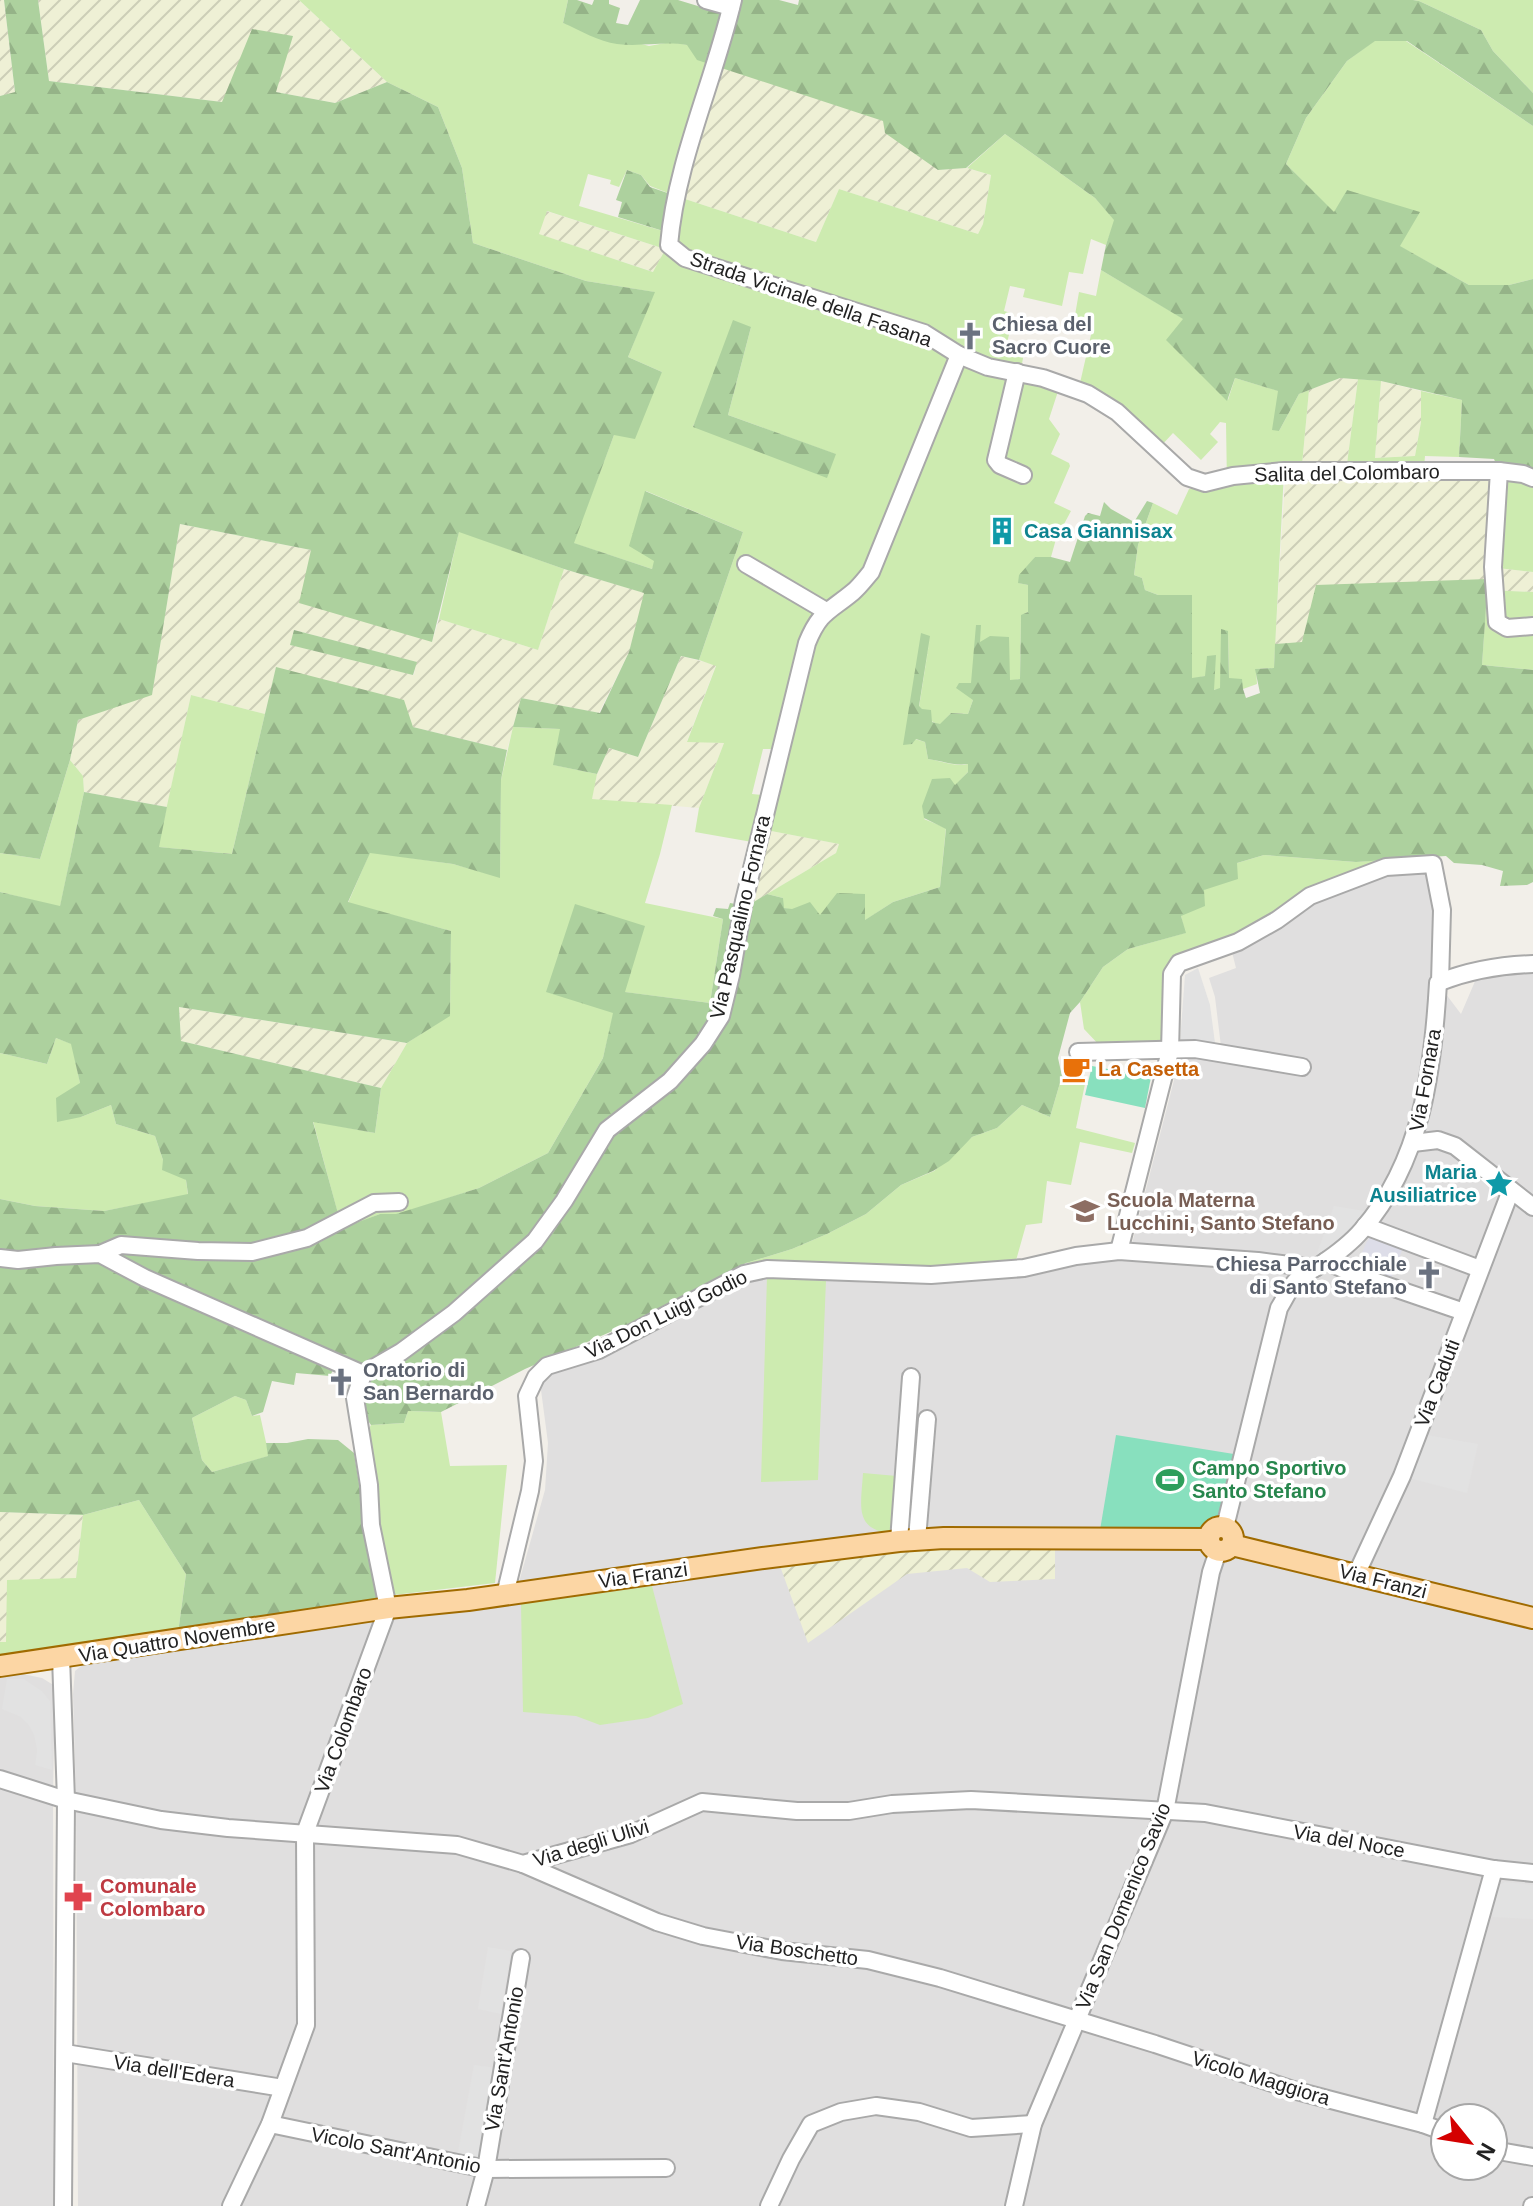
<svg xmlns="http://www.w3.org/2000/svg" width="1533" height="2206" viewBox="0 0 1533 2206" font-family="Helvetica,sans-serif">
<defs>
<pattern id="farmland-furrows" width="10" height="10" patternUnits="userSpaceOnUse" patternTransform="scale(2)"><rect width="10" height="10" fill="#eef0d5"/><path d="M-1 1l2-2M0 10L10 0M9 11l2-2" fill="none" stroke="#ccceb7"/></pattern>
<pattern id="forest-firs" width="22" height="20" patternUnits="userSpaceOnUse" patternTransform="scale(2)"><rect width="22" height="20" fill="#add19e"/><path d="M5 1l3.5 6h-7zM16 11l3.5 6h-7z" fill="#95b388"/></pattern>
</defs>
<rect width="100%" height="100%" fill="#f2efe9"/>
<g fill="#e0dfdf" fill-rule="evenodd">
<path d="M1430 872 1438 910 1436 981 1461 1014 1476 979 1513 974 1533 973V2206H78L76 1800 73 1694 75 1671 86 1662 517 1589 545 1490 548 1443 541 1390 542 1380 549 1373 748 1279 767 1276 874 1283 933 1284 1027 1277 1079 1265 1128 1259 1181 1053 1222 1055 1215 997 1209 978 1236 968 1232 952 1315 901 1387 873ZM1445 2118H1493V2166H1445Z"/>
<path d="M0 1673H18L42 1678 55 1686 53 1796 54 2206H0Z"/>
</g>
<g fill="url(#farmland-furrows)" fill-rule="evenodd">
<path d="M0 0H4L15 93 0 96Z"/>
<path d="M38 0H299L387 82 335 103 276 92 222 102 49 81Z"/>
<path d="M721 67 884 121 938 170 966 168 991 175 983 224 978 234 839 189 816 242 682 198Z"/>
<path d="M546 211 665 249 654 272 538 234Z"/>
<path d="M1340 378 1358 379 1347 464 1302 466 1309 390Z"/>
<path d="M1381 381 1421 391V422L1415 456 1375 458Z"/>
<path d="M1495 477 1489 567 1533 572V592L1487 590 1302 643 1275 644 1285 480Z"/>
<path d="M180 524 311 550 432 642 439 619 538 650 564 569 645 593 629 652 599 713 521 698 507 750 413 727 276 668 265 714 191 695 167 807 84 792 83 776 70 760 78 720 152 694ZM294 630 416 662 414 675 291 645Z"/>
<path d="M681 656 716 665 687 741 724 743 699 808 591 799 597 774 609 748 638 757Z"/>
<path d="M766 830 839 844 836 853 747 906Z"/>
<path d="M179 1007 407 1043 381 1088 181 1041Z"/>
<path d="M0 1512 83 1515 76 1578 6 1642H0Z"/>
<path d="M1055 1546V1579L990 1582 967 1568 907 1574 808 1643 780 1566 921 1547Z"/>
</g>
<g fill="#cdebb0" fill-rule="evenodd">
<path d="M299 0H568L563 23 649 46 671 42 688 45 721 67 682 198 816 242 839 189 978 234 983 224 991 175 967 168 1005 134 1095 198 1115 220 1106 245 1091 239 1083 274 1069 272 1062 306 1023 297 1025 289 1010 286 1004 311 1014 314 1006 347 1024 353 1021 369 1062 379 1049 419 1060 434 1051 454 1069 463 1070 466 1054 503 1071 511 1056 539 1051 557H1035L1019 583 1028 585V612L1021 616 1020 679 1010 681 973 700 968 714 951 713 940 725 931 721 919 707 930 637 912 744 915 739 925 742 928 759C942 761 954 767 968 764V772L924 819 946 828 940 887 893 902 864 921 865 894 820 915 783 908V898L767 894 836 853 839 844 766 830 776 749H763L752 794 762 795 752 842 695 832 699 808 724 743 687 742 716 666 699 660 743 532 646 491 655 561 652 569 573 543 614 435 662 372 628 357 654 292 586 281 473 243 462 168 438 107 387 82ZM627 170 641 175 650 186 681 198 673 234 579 206 588 174 611 180 610 184 619 187ZM547 211 665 249V250L653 272 539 234ZM751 327 728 415 835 454 693 426Z"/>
<path d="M1413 0H1533V93L1493 51 1481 30 1419 1Z"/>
<path d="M1374 41H1406L1533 126V279L1509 285H1469L1399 246 1419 212 1334 213 1286 164 1306 118 1347 61Z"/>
<path d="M1101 270 1184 319 1228 400 1235 378 1279 391V431L1299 394 1309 390 1302 465 1347 464 1358 379 1381 381 1375 458 1415 456 1421 422V391L1462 400 1459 457 1425 456 1424 467 1284 471 1274 668 1256 669 1257 684 1243 689 1229 678 1228 632 1220 689 1213 690 1205 676 1192 679V595H1158L1145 590 1142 578 1134 575 1138 545 1153 503 1177 515 1189 489 1227 484 1226 423 1220 422 1210 434 1218 442 1201 460 1173 433 1161 446 1129 413 1108 396 1080 383 1093 326 1074 321 1079 292 1096 296Z"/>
<path d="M1495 477 1533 478V572L1489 567Z"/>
<path d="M459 531 564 569 538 650 439 619Z"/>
<path d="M1487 590 1533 592V670L1482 665Z"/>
<path d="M191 695 265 714 232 854 158 847Z"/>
<path d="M513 727 561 729 554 765 597 774 592 799 672 805 660 854 645 903 723 919 710 1003 624 992 626 986 614 1012 603 1058 548 1153 479 1188 396 1215 380 1214 342 1229 313 1121 375 1133 381 1088 407 1043 450 1015 451 931 348 903 370 852 453 864 500 877 501 780Z"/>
<path d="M70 760 83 776 84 792 60 907 0 892V853L40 859Z"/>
<path d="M1264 855 1356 862 1381 860 1276 917 1176 960 1167 1045 1102 1048 1084 1029 1080 1002 1103 967 1128 949 1185 933 1181 916 1204 890 1237 863Z"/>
<path d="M56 1038 72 1044 80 1083 81 1117 111 1105 116 1124 155 1136 163 1160 186 1180 188 1195 104 1211 35 1206 0 1199V1053L47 1064Z"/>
<path d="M1062 1076 1086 1079 1076 1128 1135 1143 1132 1153 1080 1142 1071 1185 1047 1181 1042 1223 1026 1225 1015 1264 928 1270 746 1263 792 1249 827 1234 866 1214 901 1185 934 1171 972 1137 997 1128 1022 1105 1050 1117Z"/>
<path d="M767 1276 826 1280 818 1480 761 1482Z"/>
<path d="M235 1396 246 1400 252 1416 260 1415 269 1456 212 1472 202 1460 192 1418Z"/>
<path d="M408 1411 441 1412 450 1466 507 1465 495 1583 385 1596 361 1442 371 1425 404 1423Z"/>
<path d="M863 1473 897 1476 896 1534C853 1531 861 1507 863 1473Z"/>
<path d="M139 1500 186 1574 178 1633 0 1661V1642H6L7 1580 76 1578 83 1515Z"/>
<path d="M652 1586 683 1704 648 1718 600 1725 576 1716 523 1712 521 1604Z"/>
</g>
<g fill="url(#forest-firs)">
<path d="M4 0H38L49 81 222 102 252 29 293 36 276 92 335 103 387 82 438 107 462 168 473 243 586 281 655 292 628 357 662 372 635 439 614 435 574 543 652 569 654 561 629 546 645 491 743 532 699 660 681 656 638 757 609 748 597 774 553 765 560 729 513 727 521 698 600 713 629 652 644 593 564 569 459 532 432 642 299 603 311 550 180 524 152 695 78 720 70 760 40 859 0 853V96L15 92Z"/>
<path d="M568 0H577L592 5 594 0H609V4L620 8 616 23 628 25 640 0H678L734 17 739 0H779L798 5 799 0H1413L1419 1 1481 30 1493 51 1533 93V126L1407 41H1375L1347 61 1306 118 1286 164 1334 212 1347 190 1420 212 1400 246 1469 285H1509L1533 279V478L1499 471 1494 459 1459 457 1462 400 1381 381 1340 378 1299 394 1279 431 1272 430 1278 391 1235 378 1227 401 1166 340 1183 319 1101 270 1106 245 1114 220 1095 198 1005 134 966 168 938 170 885 133 883 121 697 60 687 45C664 41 641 47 617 44 599 42 580 30 563 23Z"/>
<path d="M627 170 641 175 650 187 682 198 673 234 618 217 622 202 616 200Z"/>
<path d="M733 320 751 327 728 415 836 454 827 478 693 427Z"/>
<path d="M1147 501 1153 503 1138 545 1134 575 1142 578 1145 590 1158 595H1192V678L1205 676 1207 656 1216 655 1214 690 1220 688 1221 629 1228 631 1229 678 1242 679 1243 689 1246 698 1260 693 1255 669 1274 668 1275 644 1302 642 1316 585 1488 579 1482 665 1533 670V882L1527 885 1500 886 1503 871 1482 865 1454 863 1446 856 1356 862 1264 855 1237 863 1238 879 1204 890 1205 906 1181 916 1186 933 1128 949 1103 967 1080 1002 1070 1013 1058 1058 1062 1076 1050 1117 1022 1105 997 1128 972 1137 949 1161 933 1171 901 1185 866 1214 827 1234 792 1249 746 1263 631 1323 525 1369 441 1412 408 1411 404 1423 371 1425 350 1395 346 1368 333 1370 330 1376 296 1373 294 1385 272 1381 263 1412 252 1416 246 1400 235 1396 192 1418 202 1460 212 1472 268 1456 266 1443H287L308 1439 338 1440 354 1453 377 1592 376 1604 178 1633 186 1574 139 1500 83 1515 0 1512V1199L35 1206 104 1211 188 1194 186 1180 162 1170 163 1160 155 1136 116 1124 111 1105 81 1117 57 1122 56 1098 80 1083 71 1044 56 1038 47 1064 0 1053V892L60 906 84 792 167 807 159 847 232 854 276 667 404 700 413 727 507 750 501 780 500 878 453 864 370 853 348 902 451 931 450 1016 407 1043 179 1007 181 1041 381 1088 375 1133 313 1122 342 1228 380 1214H396L479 1188 548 1153 603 1058 613 1013 546 992 575 904 645 926 625 992 710 1003 723 919 713 916 716 908 728 909 730 903 747 906 767 894 783 898 784 908 792 909 810 902 820 915 837 893 865 894V920L893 902 940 887 946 829 924 818 922 806 932 779 950 778 955 785 968 772V764C953 766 943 761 928 759L925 742 916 739 912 744 903 745 921 633 930 636 919 706 922 709 931 710 932 722 940 724 951 713 968 714 973 700 956 688 959 683H971L976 625H981L980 642 990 636 1009 637 1010 680 1020 679 1021 615 1028 612V585L1018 583 1019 575 1035 557H1051L1070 562 1085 516 1088 513 1100 516 1104 502 1111 509 1134 522Z"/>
<path d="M294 630 417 662 413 675 290 645Z"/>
</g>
<g fill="#88e0be">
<path d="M1092 1066 1151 1077 1145 1108 1085 1095Z"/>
<path d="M1116 1435 1240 1455 1223 1510 1215 1521 1203 1529 1100 1530Z"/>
</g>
<g fill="#e2e2e2">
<path d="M1198 968 1210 1005 1215 1043 1180 1042 1185 975Z"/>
<path d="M1334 1206 1364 1211 1366 1216 1347 1237 1320 1258 1316 1256Z"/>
<path d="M1421 1434 1478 1444 1467 1493 1405 1477Z"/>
<path d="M7 1679H24L42 1691 50 1701 52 1770 35 1765 37 1750 34 1735 28 1724 19 1716 2 1709Z"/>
<path d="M1505 1882 1533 1885V1919L1493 1917 1491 1908 1496 1887Z"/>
<path d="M488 1947 511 1951 501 2014 478 2009Z"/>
<path d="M474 2065 496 2068 477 2167 456 2163Z"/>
</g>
<path fill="#dddde8" d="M1373 1233 1405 1243 1390 1281 1359 1271 1360 1258 1366 1243Z"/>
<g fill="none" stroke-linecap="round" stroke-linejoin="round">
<defs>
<g id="minor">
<path d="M706 0 731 7"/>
<path d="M733 0C714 81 676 162 669 245L685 258 924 333 959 355 988 367 1043 378 1088 394 1117 412 1187 477 1205 483 1233 476 1284 471H1499L1523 474 1533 478"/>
<path d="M1017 372 996 460 1000 465 1023 475"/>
<path d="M1499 471 1493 567 1497 622 1507 628 1533 626"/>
<path d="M746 564 826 611"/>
<path d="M1440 982C1471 970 1500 965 1533 964"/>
<path d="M1078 1052 1195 1049 1302 1067"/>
<path d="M1413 1143 1438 1140 1455 1146 1533 1207"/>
<path d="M1365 1226 1480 1269"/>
<path d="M1119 1251 1170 1051 1172 974 1179 963 1238 942 1277 920 1310 896 1386 867 1433 864 1442 910 1440 982 1438 983C1433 1070 1422 1161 1362 1230 1351 1243 1335 1255 1320 1265 1312 1270 1301 1275 1295 1282 1289 1289 1284 1300 1279 1308L1225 1527"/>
<path d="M100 1254 121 1245 198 1251 252 1252 307 1238 374 1203 399 1202"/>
<path d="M0 1258 18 1260 56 1256 100 1254 145 1278 363 1374"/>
<path d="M1326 1261 1356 1275 1464 1312"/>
<path d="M363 1374 401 1352 454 1313 535 1241 564 1201 607 1130 670 1081 703 1044 721 1016 731 975 744 901 807 643C820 611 829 612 853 592 860 586 865 579 871 572L959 355"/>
<path d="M917 1539 927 1419"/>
<path d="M899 1541 911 1377"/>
<path d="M1356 1575 1402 1476 1511 1190"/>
<path d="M505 1595 530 1491 534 1461 527 1396 536 1377 547 1366 599 1350 744 1274 767 1269 931 1275 1024 1268 1076 1256 1119 1251 1258 1261 1315 1268"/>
<path d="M61 1657 66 1800 63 2206"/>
<path d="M0 1779 66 1800 161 1820 228 1828 457 1845 523 1864 631 1834 702 1802 797 1811H849L892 1804 971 1800 1205 1813 1494 1869 1533 1873"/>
<path d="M523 1864 657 1922 703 1936 782 1951 868 1960 940 1978 1155 2044 1293 2090 1423 2124 1445 2132"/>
<path d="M65 2053 283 2088"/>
<path d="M270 2124 486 2169 666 2168"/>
<path d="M1423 2124 1494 1869"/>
<path d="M1493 2150 1533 2157"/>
<path d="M231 2206 270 2124 306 2025 305 1833 388 1608 371 1525 369 1485 355 1398 363 1374"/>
<path d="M476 2206 486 2169 521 1958"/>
<path d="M769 2206 791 2159 811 2124 841 2112 876 2106 919 2112 971 2128 1033 2124"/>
<path d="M1014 2206 1033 2124 1165 1811 1211 1572 1218 1551"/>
<path d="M1532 2206H1533"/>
</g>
<g id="major">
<circle cx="1221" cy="1539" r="12"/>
<path d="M1232 1545 1533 1618"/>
<path d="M0 1666 388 1608 468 1600 763 1558 899 1541 944 1538 1209 1539"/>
</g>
</defs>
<use href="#minor" stroke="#a9a9a9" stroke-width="20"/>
<use href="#major" stroke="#a06b00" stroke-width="24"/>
<use href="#minor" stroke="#fff" stroke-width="16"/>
<use href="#major" stroke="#fcd6a4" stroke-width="20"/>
</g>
<defs>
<symbol id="church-bare" viewBox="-9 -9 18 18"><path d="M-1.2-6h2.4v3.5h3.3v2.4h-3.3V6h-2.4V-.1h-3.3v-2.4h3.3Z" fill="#6b7280" stroke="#fff" stroke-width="2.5" paint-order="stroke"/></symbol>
<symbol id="building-bare" viewBox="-9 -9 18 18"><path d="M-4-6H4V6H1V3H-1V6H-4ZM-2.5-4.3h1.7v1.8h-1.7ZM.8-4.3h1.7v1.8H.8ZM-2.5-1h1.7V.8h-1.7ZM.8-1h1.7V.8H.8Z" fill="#0f9aa8" stroke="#fff" stroke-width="2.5" paint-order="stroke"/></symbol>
<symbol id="cafe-bare" viewBox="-9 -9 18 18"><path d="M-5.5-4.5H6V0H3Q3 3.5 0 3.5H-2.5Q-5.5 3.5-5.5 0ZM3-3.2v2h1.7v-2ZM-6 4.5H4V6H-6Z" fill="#e8710a" stroke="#fff" stroke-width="2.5" paint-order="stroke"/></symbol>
<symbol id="sight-bare" viewBox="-9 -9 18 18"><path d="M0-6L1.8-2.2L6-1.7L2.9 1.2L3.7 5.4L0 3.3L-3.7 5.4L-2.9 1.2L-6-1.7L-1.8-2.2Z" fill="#0f9aa8" stroke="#fff" stroke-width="2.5" paint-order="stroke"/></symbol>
<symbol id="school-bare" viewBox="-9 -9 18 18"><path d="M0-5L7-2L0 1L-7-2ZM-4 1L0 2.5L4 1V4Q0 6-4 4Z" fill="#8d6e63" stroke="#fff" stroke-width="2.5" paint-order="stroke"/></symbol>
<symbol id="stadium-bare" viewBox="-9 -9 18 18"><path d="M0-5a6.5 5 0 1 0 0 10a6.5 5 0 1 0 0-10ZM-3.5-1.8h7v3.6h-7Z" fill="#2e9e5b" stroke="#fff" stroke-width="2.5" paint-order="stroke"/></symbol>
<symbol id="pharmacy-bare" viewBox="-9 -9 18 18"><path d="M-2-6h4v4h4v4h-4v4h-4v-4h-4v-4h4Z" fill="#e0444e" stroke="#fff" stroke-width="2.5" paint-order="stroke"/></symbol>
</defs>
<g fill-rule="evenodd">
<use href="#church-bare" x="950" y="316" width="40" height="40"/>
<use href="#building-bare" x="982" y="511" width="40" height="40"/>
<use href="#cafe-bare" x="1056" y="1049" width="40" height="40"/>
<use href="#sight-bare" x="1479" y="1164" width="40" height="40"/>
<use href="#school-bare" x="1065" y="1191" width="40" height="40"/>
<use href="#church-bare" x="1409" y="1255" width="40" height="40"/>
<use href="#church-bare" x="321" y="1362" width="40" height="40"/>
<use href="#stadium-bare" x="1150" y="1460" width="40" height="40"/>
<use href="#pharmacy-bare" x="58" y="1877" width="40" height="40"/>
</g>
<g text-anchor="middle" stroke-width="7" stroke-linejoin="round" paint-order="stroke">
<g font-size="20" fill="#222" stroke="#fff">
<text transform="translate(811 299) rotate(19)" y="7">Strada Vicinale della Fasana</text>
<text transform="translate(1347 473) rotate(-1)" y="7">Salita del Colombaro</text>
<text transform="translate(740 917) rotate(-77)" y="7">Via Pasqualino Fornara</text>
<text transform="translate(1425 1080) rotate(-80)" y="7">Via Fornara</text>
<text transform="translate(666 1314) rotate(-26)" y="7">Via Don Luigi Godio</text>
<text transform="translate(1437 1383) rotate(-69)" y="7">Via Caduti</text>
<text transform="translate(643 1575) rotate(-8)" y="7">Via Franzi</text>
<text transform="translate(1383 1581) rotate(14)" y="7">Via Franzi</text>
<text transform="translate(177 1640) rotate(-9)" y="7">Via Quattro Novembre</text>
<text transform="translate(343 1730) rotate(-70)" y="7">Via Colombaro</text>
<text transform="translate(1349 1841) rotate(10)" y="7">Via del Noce</text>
<text transform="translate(591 1843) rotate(-17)" y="7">Via degli Ulivi</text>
<text transform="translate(1123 1906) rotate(-68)" y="7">Via San Domenico Savio</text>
<text transform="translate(797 1950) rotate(8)" y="7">Via Boschetto</text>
<text transform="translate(504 2059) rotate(-80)" y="7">Via Sant'Antonio</text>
<text transform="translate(174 2071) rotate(9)" y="7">Via dell'Edera</text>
<text transform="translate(1261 2078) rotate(17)" y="7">Vicolo Maggiora</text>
<text transform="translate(396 2150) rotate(11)" y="7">Vicolo Sant'Antonio</text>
</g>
<g font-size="20" font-weight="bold" fill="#5b616d" stroke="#fff" text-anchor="start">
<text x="992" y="331">Chiesa del<tspan x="992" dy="23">Sacro Cuore</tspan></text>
<text x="1407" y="1271" text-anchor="end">Chiesa Parrocchiale<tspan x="1407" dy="23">di Santo Stefano</tspan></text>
<text x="363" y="1377">Oratorio di<tspan x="363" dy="23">San Bernardo</tspan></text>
</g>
<g font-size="20" font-weight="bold" fill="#0d838f" stroke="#fff" text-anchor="start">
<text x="1024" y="538">Casa Giannisax</text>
<text x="1477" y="1179" text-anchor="end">Maria<tspan x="1477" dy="23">Ausiliatrice</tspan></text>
</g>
<g font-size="20" font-weight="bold" fill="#c56008" stroke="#fff" text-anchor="start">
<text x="1098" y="1076">La Casetta</text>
</g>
<g font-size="20" font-weight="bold" fill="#785e54" stroke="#fff" text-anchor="start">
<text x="1107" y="1207">Scuola Materna<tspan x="1107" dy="23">Lucchini, Santo Stefano</tspan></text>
</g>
<g font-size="20" font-weight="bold" fill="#27864d" stroke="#fff" text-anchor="start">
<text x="1192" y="1475">Campo Sportivo<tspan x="1192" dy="23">Santo Stefano</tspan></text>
</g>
<g font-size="20" font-weight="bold" fill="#be3a42" stroke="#fff" text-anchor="start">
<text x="100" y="1893">Comunale<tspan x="100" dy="23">Colombaro</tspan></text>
</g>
</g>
<g transform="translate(1469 2142) rotate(120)"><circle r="38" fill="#ffffff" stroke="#a7a7a7" stroke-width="2"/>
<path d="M0-6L14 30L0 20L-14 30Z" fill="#d40000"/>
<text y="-12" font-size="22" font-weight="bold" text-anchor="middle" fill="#222222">N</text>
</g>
</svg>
